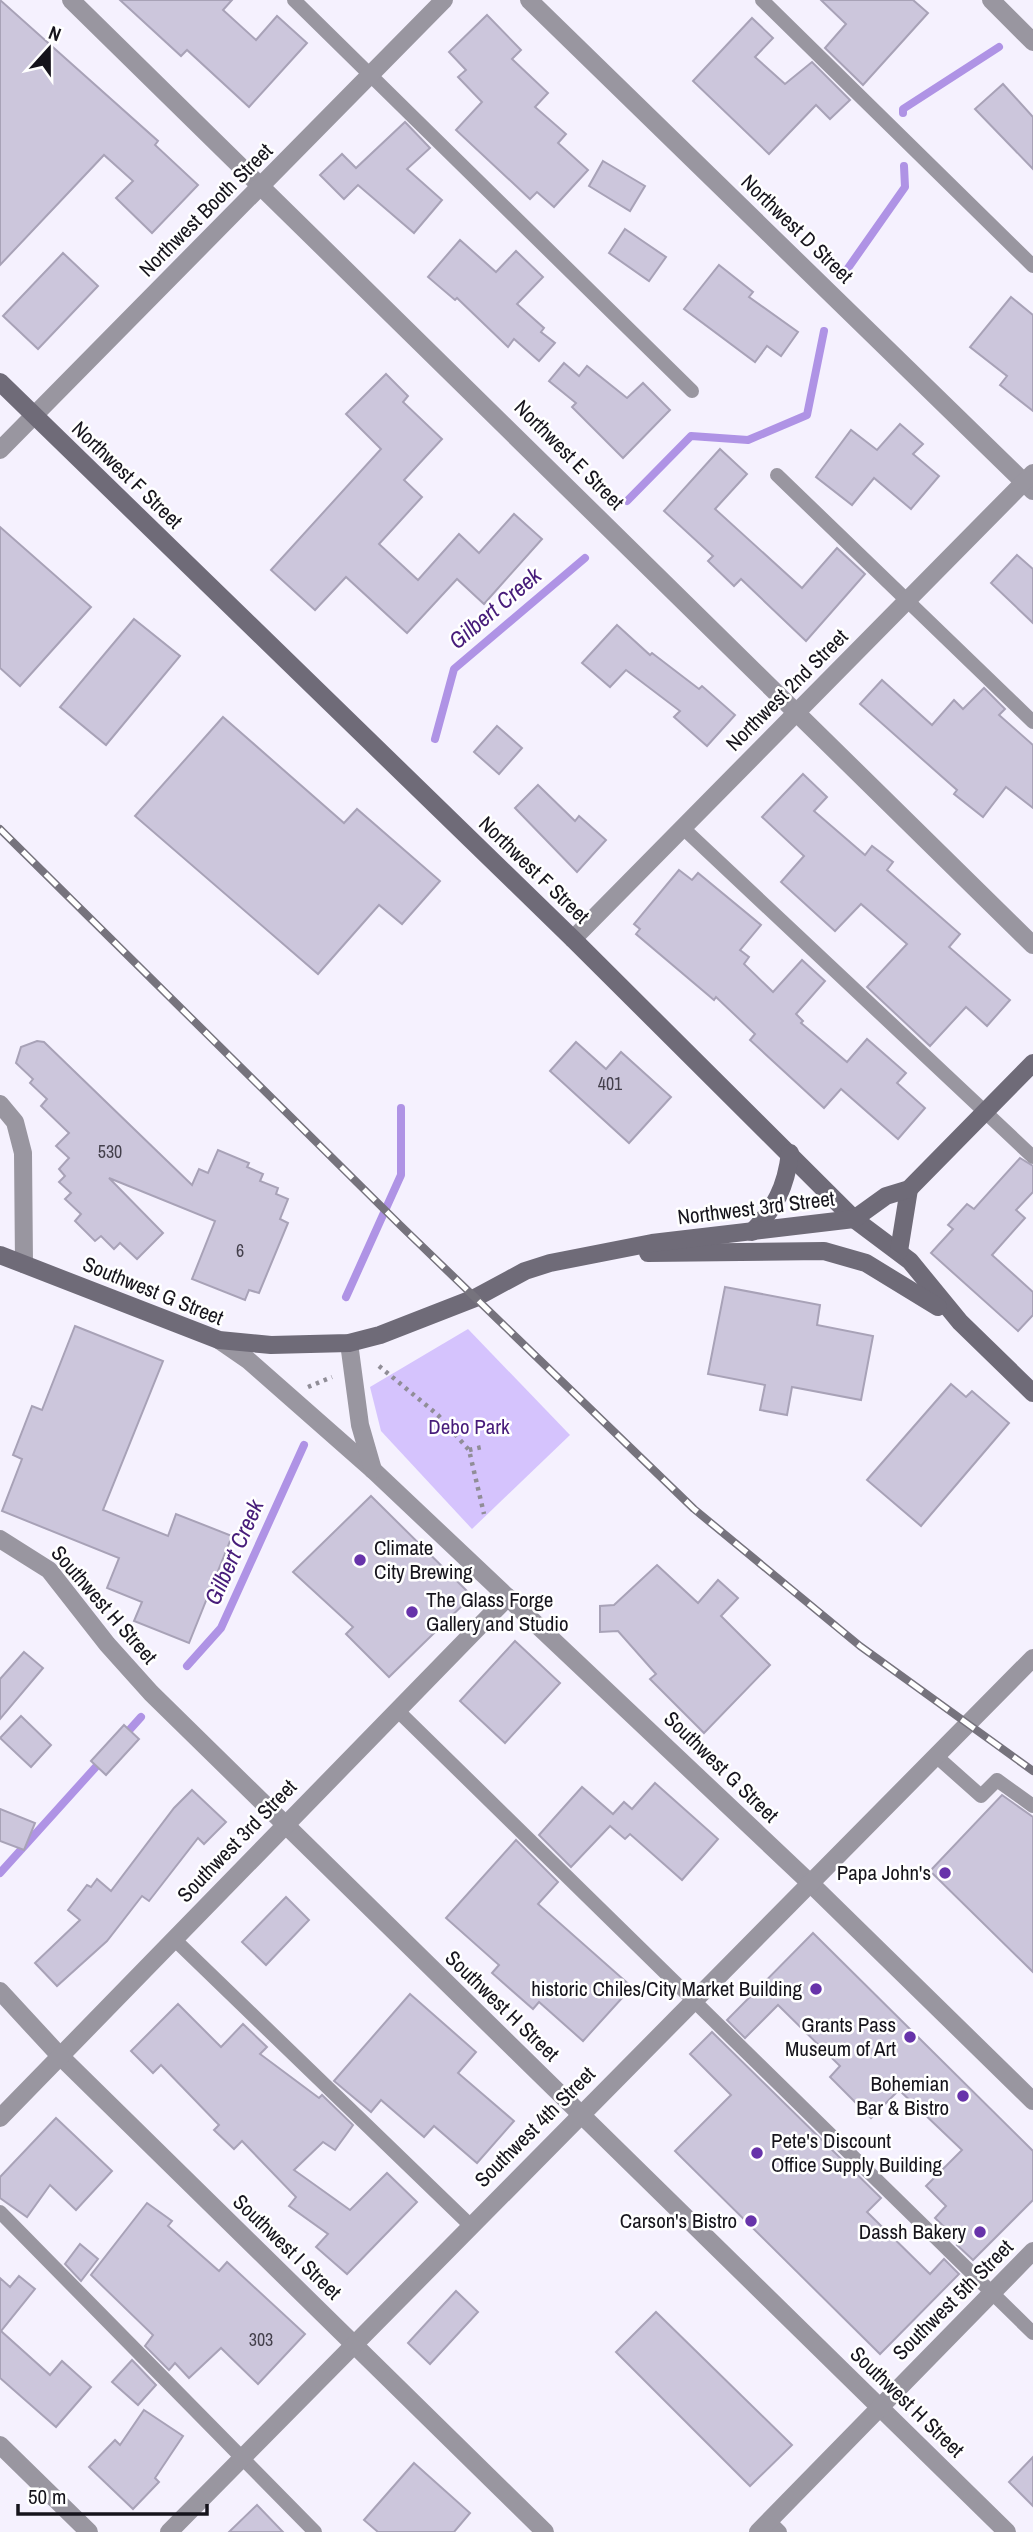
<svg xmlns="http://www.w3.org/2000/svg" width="1033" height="2532" viewBox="0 0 1033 2532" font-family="'Archivo Narrow',sans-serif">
<rect width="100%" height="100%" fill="#f5f1fe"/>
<path fill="#d5c3fd" d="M468 1329 570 1435 472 1529 381 1431 370 1387Z"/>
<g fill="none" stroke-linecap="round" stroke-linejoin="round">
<g stroke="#af93e5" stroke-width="8">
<path d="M903 113V109L999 47"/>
<path d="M846 271 905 187 904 166"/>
<path d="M627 501 691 436 748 440 807 415 824 331"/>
<path d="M435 739 454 669 585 558"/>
<path d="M346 1297 401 1175V1108"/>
<path d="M187 1666 221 1628 304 1445"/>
<path d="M124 1736 141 1717"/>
<path d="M0 1873 103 1759"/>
</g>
</g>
<g fill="#ccc6dc" stroke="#a8a2b7" stroke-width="2">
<path d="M0 0 158 141 155 145 198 185 152 233 116 198 133 181 104 155 0 265Z"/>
<path d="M120 0H232L223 10 256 40 277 16 307 43 249 107 187 50 181 56Z"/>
<path d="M821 0H913L928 13 863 85 825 48 846 24Z"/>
<path d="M487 15 521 50 512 59 548 93 535 107 566 134 558 143 588 170 554 207 537 192 530 199 456 130 482 102 458 77 466 70 449 52Z"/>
<path d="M752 18 773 38 755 57 785 84 812 62 850 100 830 119 816 105 769 154 693 81Z"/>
<path d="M1003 84 1033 117V169L975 109Z"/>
<path d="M405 122 430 148 407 169 442 200 414 233 358 185 344 199 320 175 342 154 356 168Z"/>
<path d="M603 161 645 186 630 211 589 186Z"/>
<path d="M625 229 666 257 649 281 609 253Z"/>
<path d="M460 240 496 272 516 251 543 277 517 304 544 328 541 332 555 343 539 361 514 339 508 347 457 298 455 300 428 277Z"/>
<path d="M63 253 98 286 38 349 3 316Z"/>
<path d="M719 265 753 292 749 297 798 332 781 356 767 346 755 362 684 309Z"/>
<path d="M1011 297 1033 315V411L1000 385 1007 376 970 347Z"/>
<path d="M564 363 579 376 587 366 627 398 643 383 670 410 623 458 572 407 576 403 549 381Z"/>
<path d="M386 374 408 396 403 402 442 439 404 480 422 497 379 544 418 580 459 534 479 553 514 514 542 539 484 604 457 579 407 633 346 577 315 610 271 570 381 449 346 414Z"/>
<path d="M900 424 923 444 913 454 939 476 911 509 874 478 852 505 816 477 851 430 877 450Z"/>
<path d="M720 449 747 474 715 509 802 588 837 548 865 574 806 641 741 579 734 586 708 561 713 556 664 511Z"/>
<path d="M0 527 91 607 20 686 0 668Z"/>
<path d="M1017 555 1033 569V623L991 583Z"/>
<path d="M134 619 180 656 106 745 60 707Z"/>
<path d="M617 625 650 655 652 653 699 689 702 686 735 715 707 746 674 717 680 711 626 670 610 687 582 663Z"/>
<path d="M882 680 932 725 954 700 963 709 984 688 1005 709 999 715 1033 745V808L1006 787 983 817 954 794 957 790 860 704Z"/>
<path d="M223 717 344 823 357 809 440 881 402 924 379 905 318 974 135 816Z"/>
<path d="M497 726 522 748 499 774 474 752Z"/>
<path d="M803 774 827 797 814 811 865 855 872 846 893 862 887 870 960 934 949 947 1010 1000 987 1026 966 1007 930 1046 867 987 907 944 861 904 835 931 781 882 804 856 762 817Z"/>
<path d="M538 785 575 821 579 816 606 840 577 872 515 808Z"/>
<path d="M679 870 692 880 698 873 761 925 740 950 749 957 744 964 773 992 802 960 825 981 796 1014 803 1021 801 1023 847 1062 867 1039 906 1073 897 1083 925 1108 898 1139 841 1089 824 1108 750 1040 755 1034 716 997 714 1000 636 934 640 929 634 924Z"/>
<path d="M37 1041 44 1042 192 1185 199 1169 208 1173 218 1150 249 1163 247 1167 263 1174 260 1181 278 1188 276 1194 288 1199 280 1219 288 1223 259 1293 249 1290 245 1300 192 1279 215 1221 109 1178 163 1233 137 1259 120 1243 114 1249 101 1236 95 1241 75 1221 81 1214 65 1199 71 1193 59 1182 65 1176 59 1169 69 1158 56 1146 69 1133 41 1106 47 1099 30 1083 33 1079 16 1063 21 1047Z"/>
<path d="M576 1042 606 1069 621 1052 671 1097 629 1143 550 1071Z"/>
<path d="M1020 1158 1033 1166V1192L1016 1210 1025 1218 992 1255 1033 1292V1315L1018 1331 931 1253 953 1229 948 1225 967 1204 974 1209Z"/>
<path d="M725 1287 820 1305 817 1325 873 1336 861 1400 792 1387 787 1415 760 1410 765 1385 708 1374Z"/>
<path d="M75 1326 163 1361 103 1510 168 1536 176 1514 232 1536 189 1643 134 1621 142 1602 107 1588 119 1558 2 1511 22 1459 13 1455 32 1406 42 1410Z"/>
<path d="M951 1384 966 1397 972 1391 1009 1423 921 1526 867 1480Z"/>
<path d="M371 1496 472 1596 389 1677 346 1634 353 1627 293 1572Z"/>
<path d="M657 1565 698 1603 718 1580 738 1598 721 1616 770 1665 704 1733 650 1679 656 1674 618 1631 600 1632V1606L614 1605Z"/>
<path d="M515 1641 560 1683 505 1743 460 1701Z"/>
<path d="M24 1652 43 1668 0 1719V1679Z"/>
<path d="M21 1716 51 1745 31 1767 0 1738Z"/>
<path d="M124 1725 139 1739 106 1775 91 1761Z"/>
<path d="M655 1783 718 1839 682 1880 630 1834 625 1839 610 1826 571 1867 539 1835 582 1787 613 1814 624 1802 632 1809Z"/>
<path d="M192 1790 226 1822 204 1844 198 1838 149 1901 142 1896 107 1941 57 1986 35 1963 80 1920 68 1910 87 1885 91 1887 97 1879 111 1891 174 1808Z"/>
<path d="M1002 1795 1033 1817V1972L930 1871Z"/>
<path d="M0 1809 35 1823 24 1850 0 1841Z"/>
<path d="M516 1840 558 1882 538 1904 632 1987 583 2041 539 2002 533 2009 492 1973 499 1965 446 1918Z"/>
<path d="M286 1897 309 1920 266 1965 242 1942Z"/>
<path d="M813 1933 1033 2151V2200L973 2260 957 2245 960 2242 935 2218 946 2206 926 2186 962 2150 899 2090 871 2118 830 2077 840 2066 778 2005 745 2038 727 2020Z"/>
<path d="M410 1994 476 2052 458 2073 514 2121 477 2163 434 2126 424 2137 381 2100 371 2112 334 2081Z"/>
<path d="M178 2004 221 2047 243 2024 267 2047 260 2054 319 2098 322 2095 353 2125 335 2150 323 2142 294 2170 350 2210 387 2173 417 2202 347 2274 316 2247 328 2234 289 2206 296 2197 242 2141 234 2149 214 2130 219 2125 161 2065 153 2073 131 2051Z"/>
<path d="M712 2032 881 2198 867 2212 930 2274 944 2259 959 2274 880 2354 675 2151 731 2095 690 2054Z"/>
<path d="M56 2118 112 2171 76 2210 50 2185 27 2217 0 2198V2177Z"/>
<path d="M147 2203 172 2221 168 2226 219 2271 227 2262 305 2334 258 2384 221 2348 189 2378 175 2363 169 2370 145 2346 153 2335 91 2275Z"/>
<path d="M80 2244 98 2259 81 2281 65 2264Z"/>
<path d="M19 2276 35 2289 1 2331 50 2375 62 2361 91 2387 56 2427 0 2378V2278L10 2287Z"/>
<path d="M456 2291 478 2312 430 2364 408 2343Z"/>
<path d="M656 2312 792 2445 750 2486 616 2352Z"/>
<path d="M132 2360 156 2385 138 2405 112 2382Z"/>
<path d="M144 2410 183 2436 155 2478 159 2482 133 2509 89 2467 115 2440 120 2445Z"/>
<path d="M1033 2457V2506L1009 2482Z"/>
<path d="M414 2463 470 2513 454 2532H378L364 2520Z"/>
<path d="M257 2505 283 2532H229Z"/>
</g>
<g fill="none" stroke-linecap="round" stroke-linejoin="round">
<g stroke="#908d97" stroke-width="4.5" stroke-dasharray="3.5 5" stroke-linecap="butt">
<path d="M379 1366 438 1415 469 1450 484 1514"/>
<path d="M308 1387 332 1377"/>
<path d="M469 1450 482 1447"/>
</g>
<g stroke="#9996a0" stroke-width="14">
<path d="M294 0 692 391"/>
<path d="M762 0 1033 266"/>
<path d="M777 475 1033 722"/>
<path d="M683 828 1033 1157"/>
<path d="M397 1710 1033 2333"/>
<path d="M936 1756 981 1796 997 1780 1033 1806"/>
<path d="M174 1939 470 2225"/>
<path d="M0 2212 315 2532"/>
<path d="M769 2521 780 2532"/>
</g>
<g stroke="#9996a0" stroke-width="18">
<path d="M71 0 1033 945"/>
<path d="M991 0 1033 42"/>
<path d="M0 1104 15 1122 23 1153 24 1264"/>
<path d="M219 1340 248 1360 373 1470 809 1882"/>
<path d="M349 1343 360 1425 373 1470"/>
<path d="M0 1539 49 1570 107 1644 151 1693 1007 2532"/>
<path d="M0 1991 60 2056 545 2532"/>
<path d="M0 2118 508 1597"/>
<path d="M0 2445 89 2532"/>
<path d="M758 2532 1033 2251"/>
</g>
<g stroke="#9996a0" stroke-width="18">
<path d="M529 0 1033 491"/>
<path d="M0 450 444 0"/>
<path d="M573 939 1033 473"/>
<path d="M809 1882 1033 2101"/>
<path d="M169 2532 1033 1658"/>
</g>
<g stroke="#6f6b78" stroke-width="18">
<path d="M0 382 573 939 854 1219 910 1261 960 1322 1033 1393"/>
<path d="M752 1232C775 1208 786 1187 790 1153"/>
<path d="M899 1251 909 1189"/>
<path d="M648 1253 824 1251 866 1263 938 1307"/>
<path d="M0 1255 219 1340 271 1345 349 1343 380 1335 475 1298 525 1271 550 1263 652 1243 854 1219 886 1196 909 1189 1033 1063"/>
</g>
<defs>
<path id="rail" d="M0 829 400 1225 694 1509 860 1646 1033 1771"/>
</defs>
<use href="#rail" stroke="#76737d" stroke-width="8"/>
<use href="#rail" stroke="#fff" stroke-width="5" stroke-dasharray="16" stroke-linecap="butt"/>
</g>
<g fill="#6733aa" stroke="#fff" stroke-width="2.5">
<circle cx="360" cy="1560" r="7"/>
<circle cx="412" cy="1612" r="7"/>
<circle cx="945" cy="1873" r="7"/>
<circle cx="816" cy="1989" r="7"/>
<circle cx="910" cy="2037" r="7"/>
<circle cx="963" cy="2096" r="7"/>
<circle cx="757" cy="2153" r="7"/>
<circle cx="751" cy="2221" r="7"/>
<circle cx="980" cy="2232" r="7"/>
</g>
<g text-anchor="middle" stroke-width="5" stroke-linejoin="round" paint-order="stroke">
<g font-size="18" fill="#44404c">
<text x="610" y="1090">401</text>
<text x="110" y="1158">530</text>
<text x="240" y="1257">6</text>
<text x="261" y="2346">303</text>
</g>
<g font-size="21" fill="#16141c" stroke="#fff">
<text transform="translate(206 210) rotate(-45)" y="7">Northwest Booth Street</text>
<text transform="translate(797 229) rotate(44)" y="7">Northwest D Street</text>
<text transform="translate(569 455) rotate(45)" y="7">Northwest E Street</text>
<text transform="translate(127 475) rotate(44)" y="7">Northwest F Street</text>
<text transform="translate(787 690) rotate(-45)" y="7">Northwest 2nd Street</text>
<text transform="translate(534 870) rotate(44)" y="7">Northwest F Street</text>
<text transform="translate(756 1208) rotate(-7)" y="7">Northwest 3rd Street</text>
<text transform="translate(153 1291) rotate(22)" y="7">Southwest G Street</text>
<text transform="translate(104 1605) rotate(49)" y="7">Southwest H Street</text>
<text transform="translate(721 1767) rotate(44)" y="7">Southwest G Street</text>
<text transform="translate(237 1841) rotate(-46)" y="7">Southwest 3rd Street</text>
<text transform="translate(502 2006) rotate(44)" y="7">Southwest H Street</text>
<text transform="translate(535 2127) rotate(-45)" y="7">Southwest 4th Street</text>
<text transform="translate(287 2247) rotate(44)" y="7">Southwest I Street</text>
<text transform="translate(953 2300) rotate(-45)" y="7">Southwest 5th Street</text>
<text transform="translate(907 2402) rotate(44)" y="7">Southwest H Street</text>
</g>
<g font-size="21" fill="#471c7a" stroke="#fff">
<text x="469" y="1434">Debo Park</text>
</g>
<g font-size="21" fill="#16141c" stroke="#fff" text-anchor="end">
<text x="374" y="1555" text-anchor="start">Climate<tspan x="374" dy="24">City Brewing</tspan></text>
<text x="426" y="1607" text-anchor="start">The Glass Forge<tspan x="426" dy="24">Gallery and Studio</tspan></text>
<text x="931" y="1880">Papa John's</text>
<text x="802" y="1996">historic Chiles/City Market Building</text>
<text x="896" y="2032">Grants Pass<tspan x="896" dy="24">Museum of Art</tspan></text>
<text x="949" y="2091">Bohemian<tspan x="949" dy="24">Bar &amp; Bistro</tspan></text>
<text x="771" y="2148" text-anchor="start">Pete's Discount<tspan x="771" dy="24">Office Supply Building</tspan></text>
<text x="737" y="2228">Carson's Bistro</text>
<text x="966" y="2239">Dassh Bakery</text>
</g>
<g font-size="23" font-style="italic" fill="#471c7a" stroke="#fff">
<text transform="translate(495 608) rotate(-40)" y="8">Gilbert Creek</text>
<text transform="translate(234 1552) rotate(-66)" y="8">Gilbert Creek</text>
</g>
</g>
<g transform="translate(49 49) rotate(21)" stroke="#ffffff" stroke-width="5" paint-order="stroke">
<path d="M0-5L12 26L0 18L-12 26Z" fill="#16141c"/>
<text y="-10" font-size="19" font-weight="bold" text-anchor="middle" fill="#16141c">N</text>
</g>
<path d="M18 2504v10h189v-10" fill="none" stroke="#16141c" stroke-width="3.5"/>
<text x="28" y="2504" font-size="21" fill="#16141c" stroke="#ffffff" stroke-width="5" paint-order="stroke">50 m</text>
</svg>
